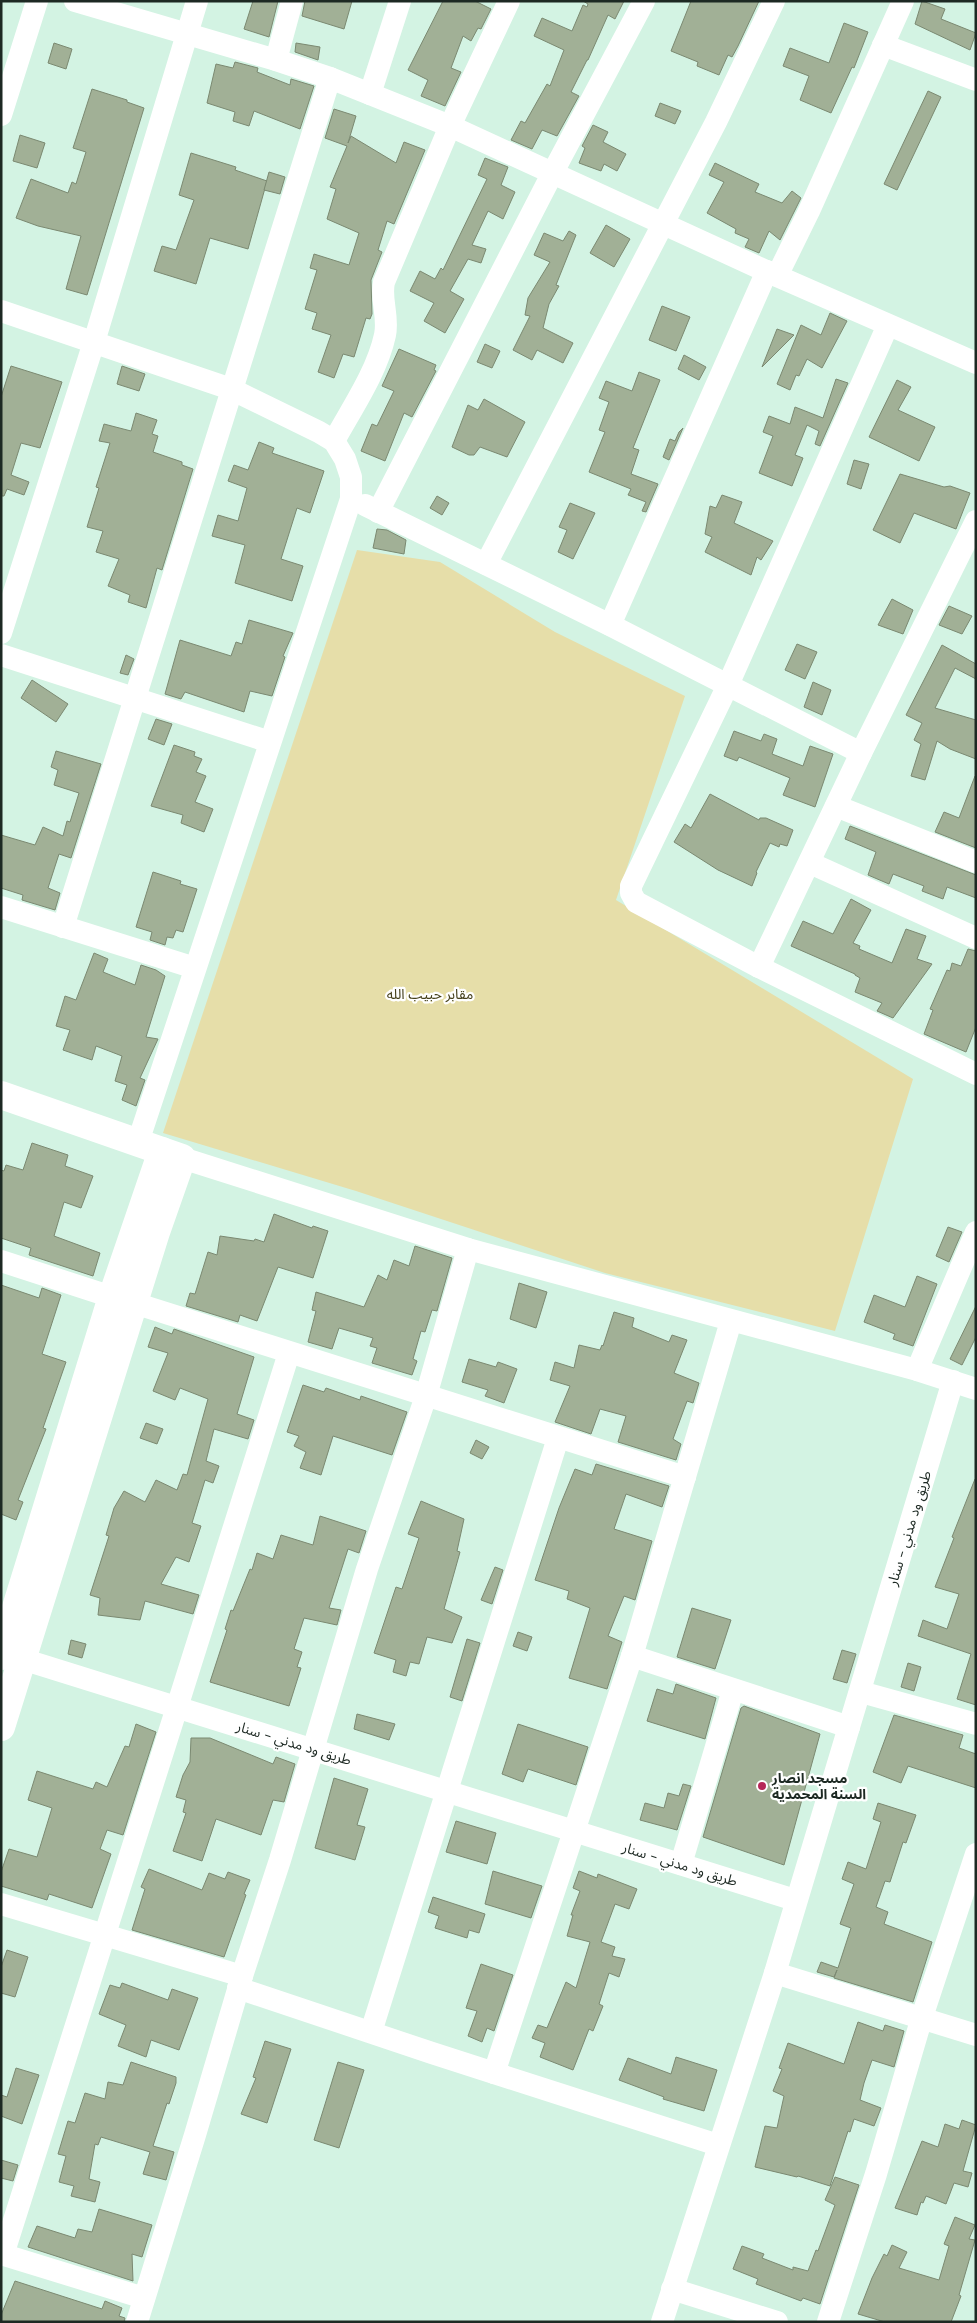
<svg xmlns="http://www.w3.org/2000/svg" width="977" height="2323" viewBox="0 0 977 2323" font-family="'DM Sans','Noto Sans Arabic',sans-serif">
<rect width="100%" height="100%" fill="#d3f3e3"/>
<path fill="#e6dea9" d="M357 550 440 562 555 632 685 696 616 900 913 1079 835 1331 605 1273 356 1191 163 1133Z"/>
<g fill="#a1b096" stroke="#7b8971">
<path d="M253 1H278L269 37 244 29Z"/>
<path d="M305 1H352L344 29 302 16Z"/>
<path d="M443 1H475L491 9 481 29 478 28 471 41 463 36 451 68 461 72 445 106 421 96 428 80 408 70Z"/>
<path d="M583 1H624L615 19 608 15 588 60H587L571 92 579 96 557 136 542 130 532 149 511 140 521 121 525 123 547 84 550 86 564 50 534 36 542 18 572 31 583 5 587 7 588 4Z"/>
<path d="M691 1H759L738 46 732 57 728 55 719 75 697 66 698 62 671 51Z"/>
<path d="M922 1 945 9 941 19 976 33 970 50 915 24Z"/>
<path d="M844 23 868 32 854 68 852 67 831 113 800 100 809 76 783 66 790 48 829 63Z"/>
<path d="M54 43 72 49 66 69 48 63Z"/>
<path d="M296 43 320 47 318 60 295 52Z"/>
<path d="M235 62 258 68 257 72 290 85 291 79 314 86 300 129 254 111 249 126 233 121 235 112 207 103 216 64 233 68Z"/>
<path d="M92 89 127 100V102L144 108 87 295 66 289 81 236 38 226 16 218 31 179 68 193 72 182 76 184 86 152 73 148Z"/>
<path d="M928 91 941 97 897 190 884 184Z"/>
<path d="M660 103 681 111 675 124 655 116Z"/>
<path d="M334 109 356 116 348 143 351 136 396 163 404 142 425 150 394 224 387 221 378 250 382 252 371 280 372 314 370 319 366 318 354 357 343 354 334 378 318 372 331 335 312 329 317 313 305 309 317 270 310 268 314 254 349 265 359 233 327 219 336 189 330 187 347 146 325 138Z"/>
<path d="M593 125 608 132 603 142 626 154 617 171 604 164 601 171 579 163 585 148 582 146Z"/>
<path d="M20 135 45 143 37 168 13 161Z"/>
<path d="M191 153 236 167 235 170 267 181 248 249 210 238 196 284 154 271 162 246 176 250 194 200 179 195Z"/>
<path d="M485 158 508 167 501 185 515 192 503 219 488 211 472 245 486 249 481 263 468 259 450 291 464 299 445 333 424 321 434 303 410 291 420 271 435 279 441 268 443 270 487 179 478 175Z"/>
<path d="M715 163 759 184 755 192 782 203 792 191 801 198 780 240 769 231 759 253 745 247 749 239 735 233 736 229 707 213 724 182 709 175Z"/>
<path d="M269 172 285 177 280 194 264 190Z"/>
<path d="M606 225 630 239 614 267 590 253Z"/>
<path d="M569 231 576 235 556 285 559 286 549 304 543 328 573 343 563 363 537 350 532 360 513 350 530 316 525 315 528 298 550 262 534 255 544 233 563 241Z"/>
<path d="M662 306 690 317 676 351 649 340Z"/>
<path d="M830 313 847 321 822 368 807 359 799 376 796 375 790 390 777 384 801 325 821 335Z"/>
<path d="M777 329 794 335 762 367Z"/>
<path d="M485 344 500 351 492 368 477 362Z"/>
<path d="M399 349 436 365 434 370 436 371 412 417 404 413 385 461 361 451 372 424 377 426 394 391 382 386Z"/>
<path d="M684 355 706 367 699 380 678 369Z"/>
<path d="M11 366 62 382 40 448 21 443 11 475 29 482 24 495 7 489 4 496H1V397Z"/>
<path d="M122 366 145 374 139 391 117 384Z"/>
<path d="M639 372 660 380 633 448 639 450 631 474 658 484 646 512 642 511 646 502 628 495 631 489 589 472 605 432 599 430 609 402 599 398 606 381 632 391Z"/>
<path d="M836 379 848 383 820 446 815 444 819 431 807 425 795 455 803 458 792 486 759 473 773 436 763 432 769 416 790 424 795 407 823 418Z"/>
<path d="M897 380 911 387 898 410 935 427 919 461 869 437Z"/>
<path d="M484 399 525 422 507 457 480 447 474 455H469L452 447 468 405 478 410Z"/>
<path d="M136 413 157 420 152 434 158 436 153 452 182 462V465L193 469 162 570 157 568 146 608 128 602 130 595 108 586 119 559 96 552 103 531 87 527 99 488 96 487 110 443 99 441 104 424 131 431Z"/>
<path d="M683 428 669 460 663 457 670 439 675 441 679 432Z"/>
<path d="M259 442 274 448 272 453 324 471 310 513 297 508 281 559 303 566 292 601 235 583 245 545 212 536 218 515 238 521 247 488 228 481 234 465 248 470Z"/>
<path d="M854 460 869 464 861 489 847 484Z"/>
<path d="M900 474 944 487 950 486 970 493 956 529 914 513 900 543 873 530Z"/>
<path d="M722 495 742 502 734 523 773 541 761 560 757 557 751 575 705 552 712 537 705 534 710 506 716 508Z"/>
<path d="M437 496 449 503 442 515 430 508Z"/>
<path d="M570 503 595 513 573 559 558 552 567 530 559 527Z"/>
<path d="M377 529 387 530 406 540 404 554 373 548Z"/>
<path d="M892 599 913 610 903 634 878 625Z"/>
<path d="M949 606 972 616 962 634 939 625Z"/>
<path d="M249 620 293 633 283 656 285 657 272 696 250 691 244 712 185 692 181 699 165 694 180 640 231 656 236 642 242 644Z"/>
<path d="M797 644 817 652 805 679 785 670Z"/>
<path d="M942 645 976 664V679L955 668 935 708 976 720V759L950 749 937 741 925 780 911 776 921 744 914 740 922 723 906 715Z"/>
<path d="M126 655 134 659 128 675 120 673Z"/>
<path d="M32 680 68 704 56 722 21 698Z"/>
<path d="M813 682 831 690 822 715 804 707Z"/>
<path d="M156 719 172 724 164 745 148 739Z"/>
<path d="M734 731 761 741 764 734 777 739 772 754 803 766 810 746 833 754 815 807 783 795 790 778 739 757 737 761 724 756Z"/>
<path d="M174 745 195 752 194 756 202 759 196 772 206 776 195 802 213 809 204 832 181 823 183 815 151 806Z"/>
<path d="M56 751 101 764 71 858 59 854 48 888 60 893 55 910 22 900 23 895 1 888V835L35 845 43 827 63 836 67 821 70 822 79 793 54 785 58 770 51 767Z"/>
<path d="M975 776 976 777V848L935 832 944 812 959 818Z"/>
<path d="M710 794 759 820 760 818H766L793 830 787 846 780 844 779 847 770 843 756 872 757 873 752 886 718 870 674 842 685 824 691 828Z"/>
<path d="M850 826 976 875V898L947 887 943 899 922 891 924 886 893 874 889 884 868 875 876 852 845 839Z"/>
<path d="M153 872 181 881 180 884 197 889 183 932 176 930 173 938 167 937 165 945 150 940 152 932 136 927Z"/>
<path d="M851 899 871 910 853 943 860 946 859 949 892 963 906 929 926 936 917 959 932 964 893 1018 877 1011 882 1003 855 992 860 978 855 975V974L791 946 803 921 833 934Z"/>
<path d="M968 949 976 951V1027L966 1052 924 1034 933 1010 930 1009 947 970 950 971 952 963 961 966Z"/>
<path d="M94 953 108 959 103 972 135 985 141 965 156 970 165 976 146 1037 158 1039 140 1078 145 1080 136 1106 122 1100 127 1085 115 1081 122 1056 96 1046 92 1060 63 1050 70 1030 56 1026 65 996 76 1000Z"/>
<path d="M32 1143 68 1155 65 1166 93 1176 81 1208 64 1202 54 1236 100 1253 93 1276 29 1255 31 1248 1 1238V1170L4 1171 6 1165 23 1170Z"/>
<path d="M274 1214 312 1228 313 1226 328 1231 313 1278 278 1267 257 1321 240 1315 238 1322 186 1306 190 1293 195 1294 208 1252 217 1255 220 1236 254 1241 255 1239 264 1242Z"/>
<path d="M948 1227 962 1232 949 1262 936 1256Z"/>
<path d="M415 1246 452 1258 437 1311 432 1310 425 1332 421 1331 413 1359 417 1361 412 1375 372 1363 377 1348 370 1346 373 1338 339 1328 332 1349 308 1342 316 1311 312 1310 316 1292 364 1307 378 1275 387 1280 394 1260 409 1266Z"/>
<path d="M917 1276 937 1284 913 1346 893 1339 895 1334 864 1322 874 1295 905 1307Z"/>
<path d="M519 1283 547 1292 536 1328 510 1319Z"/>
<path d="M1 1285 39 1298 42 1288 61 1295 42 1354 66 1362 43 1428 46 1429 18 1500 23 1502 16 1520 1 1514Z"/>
<path d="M976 1306V1337L962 1365 950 1359Z"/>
<path d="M614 1312 634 1318 632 1327 669 1342 672 1335 687 1340 674 1373 699 1383 693 1403 687 1401 673 1439 681 1444 676 1460 618 1442 626 1416 600 1409 591 1434 555 1422 570 1386 550 1380 555 1362 574 1368 579 1345 600 1350 602 1345 603 1346Z"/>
<path d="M155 1327 172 1334 174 1329 254 1357 237 1414 254 1420 248 1439 214 1429 206 1461 219 1466 213 1483 205 1480 192 1523 201 1526 189 1562 176 1557 161 1584 199 1595 193 1614 145 1601 140 1620 98 1615 100 1598 90 1595 109 1536 106 1535 114 1508 124 1491 145 1502 156 1480 177 1490 183 1474 187 1475 208 1399 180 1388 175 1400 153 1391 168 1353 148 1347Z"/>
<path d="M469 1359 496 1367 498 1362 517 1369 504 1403 485 1396 488 1390 462 1382Z"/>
<path d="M303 1385 324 1392 326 1388 360 1400 361 1396 407 1412 392 1455 333 1436 321 1475 300 1468 306 1452 294 1446 299 1436 287 1432Z"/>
<path d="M146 1423 163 1429 157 1444 140 1438Z"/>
<path d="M476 1440 489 1447 482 1459 470 1453Z"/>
<path d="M596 1464 669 1486 662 1507 626 1494 614 1529 652 1541 635 1600 624 1596 608 1636 622 1642 607 1689 569 1678 590 1608 567 1599 569 1591 535 1580 559 1508 575 1469 592 1475Z"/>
<path d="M975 1479H976V1705L957 1699 971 1654 918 1636 923 1620 947 1629 959 1594 935 1587 954 1538 952 1537Z"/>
<path d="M421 1501 464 1519 457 1551 460 1552 444 1609 462 1617 452 1643 427 1637 419 1664 410 1662 406 1676 393 1672 396 1660 374 1653 396 1587 402 1589 419 1538 408 1534Z"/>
<path d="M320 1516 366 1531 359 1553 348 1549 329 1608 341 1610 337 1625 304 1618 294 1649 302 1652 297 1667 301 1668 289 1706 210 1682 227 1630 225 1629 231 1610 233 1611 250 1569 252 1570 257 1553 273 1559 281 1535 313 1545Z"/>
<path d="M495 1567 503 1570 492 1604 481 1600Z"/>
<path d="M692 1608 731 1620 715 1669 677 1657Z"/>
<path d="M518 1632 532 1637 527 1651 513 1646Z"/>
<path d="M467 1639 480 1643 462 1701 450 1697Z"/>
<path d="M71 1640 86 1644 82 1658 68 1654Z"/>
<path d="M842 1650 856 1654 847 1683 833 1679Z"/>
<path d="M908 1663 921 1667 914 1691 901 1687Z"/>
<path d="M676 1684 716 1698 705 1739 647 1721 657 1689 673 1694Z"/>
<path d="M744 1706 820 1734 784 1865 703 1837 741 1708Z"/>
<path d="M357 1714 395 1724 389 1740 354 1729Z"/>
<path d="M894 1715 963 1735 959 1748 976 1754V1788L908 1766 901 1783 873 1772Z"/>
<path d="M136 1724 156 1732 123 1835 107 1830 100 1849 111 1854 92 1908 49 1894 47 1900 1 1886V1872L9 1849 37 1857 52 1808 28 1800 37 1771 93 1789 96 1782 107 1787 125 1746 129 1747Z"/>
<path d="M518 1724 588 1747 576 1785 528 1769 523 1782 502 1774Z"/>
<path d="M191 1738H210L273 1764 276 1757 295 1764 284 1802 273 1800 261 1835 216 1819 202 1861 173 1851 186 1813 183 1812 186 1800 176 1797 183 1775 190 1762Z"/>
<path d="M334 1778 368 1789 357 1825 365 1827 355 1860 315 1848Z"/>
<path d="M683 1784 691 1786 677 1830 640 1820 645 1803 664 1808 668 1793 679 1796Z"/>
<path d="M878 1803 916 1815 906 1843 903 1842 890 1882 885 1881 876 1907 888 1912 884 1924 932 1942 913 2002 834 1978 837 1970 834 1977 817 1972 821 1962 838 1968 851 1928 840 1924 854 1884 842 1879 848 1862 866 1869 881 1822 873 1819Z"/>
<path d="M456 1821 496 1833 487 1864 446 1852Z"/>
<path d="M149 1869 202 1890 209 1873 225 1879 228 1872 250 1880 244 1894 246 1895 224 1957 132 1930 145 1889 141 1887Z"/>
<path d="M493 1871 542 1886 531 1918 485 1904Z"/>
<path d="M579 1871 597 1878 598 1874 637 1889 629 1909 615 1904 601 1942 615 1947 612 1956 625 1959 619 1977 609 1973 599 2004 603 2006 593 2031 589 2029 573 2070 540 2057 545 2043 532 2038 538 2025 547 2028 566 1982 576 1988 590 1942 567 1936 573 1915H571L580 1891 573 1888Z"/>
<path d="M433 1897 485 1914 479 1933 469 1930 467 1938 435 1928 439 1916 428 1912Z"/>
<path d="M7 1950 28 1957 15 1997 1 1993V1967Z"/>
<path d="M481 1964 513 1975 494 2031 487 2028 482 2042 468 2036 477 2011 466 2008Z"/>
<path d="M122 1983 168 2000 172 1989 198 1998 179 2050 151 2040 146 2057 118 2046 126 2025 99 2014 110 1985 120 1988Z"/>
<path d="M858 2022 883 2031 885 2025 904 2031 894 2067 872 2060 864 2083 860 2100 881 2108 874 2126 854 2119 850 2132 848 2131 830 2186 798 2176 797 2177 755 2167 765 2126 777 2128 784 2096 773 2091 782 2069 779 2068 788 2043 844 2064Z"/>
<path d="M265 2041 291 2049 267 2123 241 2114 256 2078 253 2077Z"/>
<path d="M676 2057 717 2070 704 2111 663 2099 664 2097 619 2080 628 2058 671 2074Z"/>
<path d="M131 2062 176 2077V2083L169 2104 167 2103 153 2146 174 2152 166 2180 143 2174 150 2152 101 2137 98 2145 95 2144 89 2179 100 2182 95 2202 71 2196 74 2186 59 2182 66 2156 58 2154 68 2121 75 2123 85 2093 105 2099 108 2082 123 2085Z"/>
<path d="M338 2062 364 2070 339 2148 314 2140Z"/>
<path d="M16 2068 39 2075 22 2124 1 2116V2095L7 2097Z"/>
<path d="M962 2120 976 2125 963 2171 972 2173 968 2187 954 2183 946 2204 926 2196 923 2203 921 2202 917 2215 895 2208 922 2141 938 2147 945 2124 959 2129Z"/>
<path d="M1 2160 18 2165 13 2181 1 2178Z"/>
<path d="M835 2177 859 2185 820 2304 803 2298 801 2301 756 2284 758 2279 733 2269 742 2246 764 2254 762 2258 793 2270V2267L808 2271 816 2250 818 2251 835 2205 825 2200Z"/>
<path d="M99 2209 152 2225 142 2257 132 2254 133 2281 28 2247 37 2226 75 2238 78 2229 92 2232Z"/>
<path d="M955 2217 975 2225 969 2239 975 2240 959 2295 961 2296 951 2322H885L858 2314 872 2278 884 2254 887 2256 892 2245 907 2252 899 2268 939 2280 949 2246 944 2244Z"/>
<path d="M15 2281 102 2309 105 2301 122 2308 119 2316 125 2318 124 2322H1V2315Z"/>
</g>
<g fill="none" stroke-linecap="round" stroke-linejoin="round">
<g stroke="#fff" stroke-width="22">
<path d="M75 1 276 60 330 78 450 126 777 276 976 363"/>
<path d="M883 45 976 80"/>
<path d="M276 60 292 1"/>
<path d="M370 94 400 1"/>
<path d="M1 115 37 1"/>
<path d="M777 276 809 211 903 1"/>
<path d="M1 311 231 389 319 432 334 441 345 459 351 477V499L138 1142"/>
<path d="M888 325 728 685 631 886V893L636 902 759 967 976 1074"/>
<path d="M334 441C352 408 377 372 385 335 389 316 380 299 384 282L450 126 509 1"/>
<path d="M365 505 610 625 861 753"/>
<path d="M378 512 552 174 644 1"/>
<path d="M486 564 716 122 774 1"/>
<path d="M610 625 767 271"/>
<path d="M1 633 94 342 197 1"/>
<path d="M1 655 270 742"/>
<path d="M836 806 976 862"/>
<path d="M810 863 976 938"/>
<path d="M1 907 195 968"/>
<path d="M63 927 330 78"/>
<path d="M759 967 861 753 976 521"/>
<path d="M182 1158 468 1249 917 1370 976 1389"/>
<path d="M1 1261 112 1297"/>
<path d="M134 1303 685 1477"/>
<path d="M917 1370 976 1232"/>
<path d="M6 1654 795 1900"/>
<path d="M632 1656 849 1727"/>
<path d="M861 1692 976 1724"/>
<path d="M681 1864 733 1690"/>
<path d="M1 1904 242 1976"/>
<path d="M775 1973 976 2035"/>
<path d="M238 1988 432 2053 718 2145"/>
<path d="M371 2032 558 1438"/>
<path d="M494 2073 632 1656 731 1321"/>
<path d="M1 2254 144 2298"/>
<path d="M3 2255C99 1954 194 1654 289 1353"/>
<path d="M672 2289 777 2322"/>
<path d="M137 2322 195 2135 242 1976 280 1860 367 1569 426 1396 468 1249"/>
<path d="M662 2322 775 1973 953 1381"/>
<path d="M828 2322 876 2174 922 2017 976 1854"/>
</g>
<g stroke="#fff" stroke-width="28">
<path d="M1 1095 182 1158 156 1232 1 1727"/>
<path d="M1 1656 112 1297 162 1151"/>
</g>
</g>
<circle fill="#b62758" stroke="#fff" stroke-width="2" cx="762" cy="1786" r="5"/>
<g text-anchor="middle" stroke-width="4.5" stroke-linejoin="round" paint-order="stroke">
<g font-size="14" fill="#46411c" stroke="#fff">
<text x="430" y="999">مقابر حبيب الله</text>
</g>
<g font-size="14" fill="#1d2923" stroke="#fff">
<text transform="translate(909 1528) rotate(-73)" y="5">طريق ود مدني - سنار</text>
<text transform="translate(294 1743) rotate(17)" y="5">طريق ود مدني - سنار</text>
<text transform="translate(680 1864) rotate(17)" y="5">طريق ود مدني - سنار</text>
</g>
<g font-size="14" font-weight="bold" fill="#1d2923" stroke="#fff" text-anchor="start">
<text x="772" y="1783">مسجد انصار<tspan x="772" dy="16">السنة المحمدية</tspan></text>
</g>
</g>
<rect width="977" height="2323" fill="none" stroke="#1d2923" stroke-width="5"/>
</svg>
